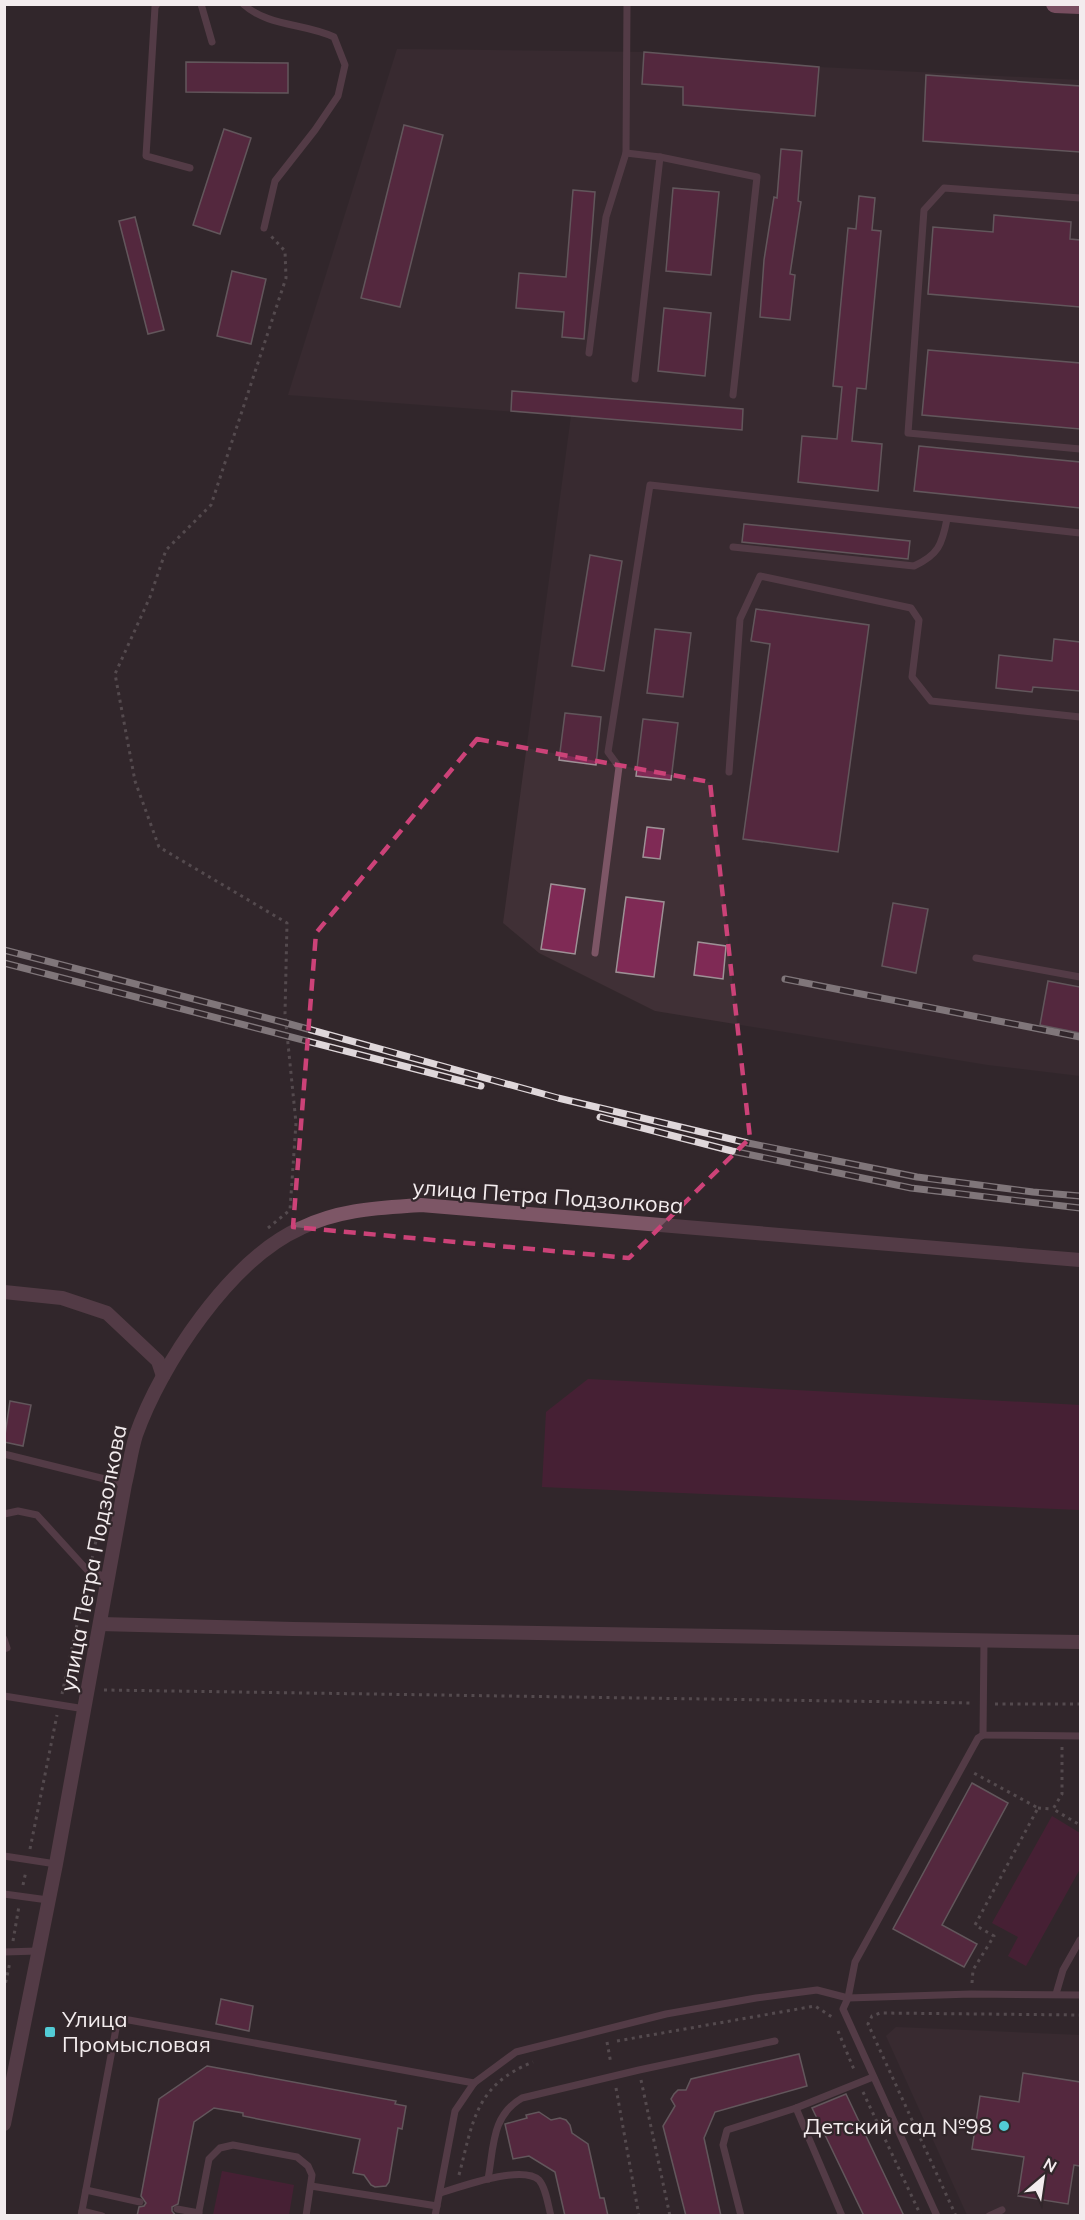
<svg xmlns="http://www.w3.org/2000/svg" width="1085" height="2220" viewBox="0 0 1085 2220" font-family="Mulish,sans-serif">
<rect width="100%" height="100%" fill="#32272b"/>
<g fill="#403036">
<path d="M397 49 644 52 819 67 1080 80V1076L988 1065 655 1011 539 953 503 923 571 416 288 395Z"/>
<path d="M896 2027 1080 2035V2215H967L886 2036Z"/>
</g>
<g fill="#611a3e">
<path d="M588 1379 1080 1405V1510L542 1487 546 1412Z"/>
<path d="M1052 1816 1080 1833V1869L1026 1966 1008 1956 1018 1937 992 1923Z"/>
<path d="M222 2171 294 2185 289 2215H213Z"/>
</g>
<g fill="#7f2a55" stroke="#9e9196" stroke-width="1.5">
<path d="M644 52 819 67 815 116 683 105V87L642 84Z"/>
<path d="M186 62 288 63V93L186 92Z"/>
<path d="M926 75 1080 86V152L923 141Z"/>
<path d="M404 125 443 135 400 307 361 298Z"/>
<path d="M224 129 251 138 220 234 193 225Z"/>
<path d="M781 149 802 151 798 201 801 202 790 274 795 275 790 320 760 317 764 260 774 197 777 198Z"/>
<path d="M673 188 719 192 711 275 666 271Z"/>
<path d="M573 190 595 192 584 339 562 337 564 312 516 308 519 273 566 277Z"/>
<path d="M859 196 875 198 872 230 881 231 866 389 857 388 852 441 882 444 878 491 798 482 802 436 837 439 842 387 833 386 848 228 856 229Z"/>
<path d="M994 215 1071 222 1070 239 1080 240V307L928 294 933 227 993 232Z"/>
<path d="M135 217 164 330 148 334 119 221Z"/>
<path d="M232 271 266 279 251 344 217 336Z"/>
<path d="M664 308 711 313 705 376 658 371Z"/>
<path d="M928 350 1080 363V429L922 415Z"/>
<path d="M512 391 743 409 742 430 511 411Z"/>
<path d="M919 446 1080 462V508L914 491Z"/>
<path d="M744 524 910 541 908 559 742 542Z"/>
<path d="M590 555 622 561 604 671 572 666Z"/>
<path d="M756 609 869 625 838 852 743 839 770 644 751 641Z"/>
<path d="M655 629 691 633 683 697 647 693Z"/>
<path d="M1054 639 1080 642V691L1033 687 1032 692 996 688 999 655 1052 661Z"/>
<path d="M565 713 601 717 596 765 559 760Z"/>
<path d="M643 719 678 723 671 780 636 776Z"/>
<path d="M647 827 664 829 660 859 643 857Z"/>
<path d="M551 884 585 889 575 954 541 949Z"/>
<path d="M626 897 664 902 654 977 616 972Z"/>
<path d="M893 903 928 909 916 973 882 966Z"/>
<path d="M698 942 726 946 723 979 694 975Z"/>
<path d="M1048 981 1080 987V1033L1040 1025Z"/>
<path d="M10 1401 31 1405 23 1446 4 1442Z"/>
<path d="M972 1783 1008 1803 942 1925 977 1944 964 1967 893 1929Z"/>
<path d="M221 1999 253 2006 249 2031 216 2024Z"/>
<path d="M799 2054 807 2086 715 2112 704 2138 721 2216H686L663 2126 675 2106 671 2099 674 2094 678 2090H686L691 2079Z"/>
<path d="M207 2066 396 2101 395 2104 406 2106 402 2129 398 2128 389 2182 386 2186 375 2187 371 2185 364 2175 353 2173 360 2139 243 2116V2113L214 2108 194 2122 178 2204 172 2207V2211L176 2216H137L139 2207 144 2206 146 2203 141 2196 159 2099Z"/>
<path d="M1023 2073 1080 2082V2166L1074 2165 1068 2204 1018 2196 1024 2157 972 2149 980 2096 1019 2102Z"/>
<path d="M846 2094 904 2216H864L812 2108Z"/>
<path d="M539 2112 551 2120 560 2118 566 2120 570 2125 572 2133 588 2144 600 2198H604L608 2216H565L555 2172 529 2156 513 2159 505 2124 527 2118 526 2115Z"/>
</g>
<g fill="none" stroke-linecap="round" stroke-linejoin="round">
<g stroke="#7e7578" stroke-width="3" stroke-dasharray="3 4.5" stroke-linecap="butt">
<path d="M268 1228 290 1210 296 1123 285 1014 287 923 159 847 135 781 115 674 150 597 166 550 211 505 286 278 285 251 271 236"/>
<path d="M92 1559 104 1504"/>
<path d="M104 1690 973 1703"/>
<path d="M62 1694 86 1583"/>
<path d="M995 1704H1080"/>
<path d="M1062 1747V1794L1053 1809 1080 1825"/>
<path d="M1038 1808 1053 1809"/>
<path d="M30 1849 57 1715"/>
<path d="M23 1885 26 1871"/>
<path d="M13 1941 19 1906"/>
<path d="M972 1983 973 1970 994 1936 975 1925 1038 1808 972 1772"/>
<path d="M4 1990 10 1962"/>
<path d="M838 2031 855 2072"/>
<path d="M617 2041 815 2006 832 2017"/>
<path d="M607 2042 611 2064"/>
<path d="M641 2080 670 2216"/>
<path d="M616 2088 639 2216"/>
<path d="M863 2092 921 2216"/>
<path d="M459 2175C473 2122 475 2085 533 2062"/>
<path d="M956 2216 868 2024 872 2016 880 2013 1080 2015"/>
</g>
<g stroke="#7d5666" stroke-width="7">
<path d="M157 4 155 7 146 156 190 168"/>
<path d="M201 4 212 42"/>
<path d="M243 4C268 27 305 23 334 37L345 65 338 96 315 130 275 181 264 228"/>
<path d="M626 153 660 157 757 177 733 395"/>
<path d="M1080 198 944 188 924 210 908 433 1080 449"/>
<path d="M589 353 606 217 626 153 627 4"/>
<path d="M635 379 660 157"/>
<path d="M733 547 914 566C938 555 942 545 947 519"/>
<path d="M729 772 740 619 760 576 911 608 919 620 912 677 931 701 1080 717"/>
<path d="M595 953 619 767 608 752 650 485 1080 533"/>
<path d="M976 958 1080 977"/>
<path d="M4 1454 125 1484"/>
<path d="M4 1514 18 1511 37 1515 89 1572 108 1577"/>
<path d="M4 1639 7 1648 4 1649"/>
<path d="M984 1641 983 1735 1080 1736"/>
<path d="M4 1696 85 1709"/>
<path d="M4 1856 56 1864"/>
<path d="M4 1894 48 1900"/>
<path d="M4 1952 38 1951"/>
<path d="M1056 1994 1063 1970 1080 1940"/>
<path d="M796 2108 842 2216"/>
<path d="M488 2179C494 2147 491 2116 522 2098L639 2070 775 2041"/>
<path d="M311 2186 437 2206"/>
<path d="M86 2190 140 2202"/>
<path d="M440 2193C460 2187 522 2164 539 2180 546 2188 548 2205 551 2216"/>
<path d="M177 2209 199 2213"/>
<path d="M82 2211 102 2216"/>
<path d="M81 2216 118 2018 474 2083"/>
<path d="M198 2216 209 2159 220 2148 233 2145 297 2157 308 2166 312 2175 306 2216"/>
<path d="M435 2216 455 2111 474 2083 516 2052 666 2014 756 1998 817 1990 848 1998 971 1994 1080 1995"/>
<path d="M741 2216 723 2145 727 2130 796 2108 873 2077"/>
<path d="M937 2216 843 2009 848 1998 855 1962 978 1738 983 1735"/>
<path d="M989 2216 1002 2210"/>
</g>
<g stroke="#7d5666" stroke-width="14">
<path d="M4 1292 62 1298 107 1313 158 1361 163 1376"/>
<path d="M100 1624 293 1629 1080 1642"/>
<path d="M4 2124 56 1864 125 1484C129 1468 131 1451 136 1435 161 1364 231 1259 301 1228 340 1209 379 1208 421 1205L1080 1260"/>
</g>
<path stroke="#ce7fa1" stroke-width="18" d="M1055 4 1080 5"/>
<defs>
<g id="rail">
<path d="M4 950 286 1023 558 1098 748 1143 917 1177 1033 1192 1080 1196"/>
<path d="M4 963 481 1086"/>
<path d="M785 979 1080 1037"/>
<path d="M600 1117 732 1151 911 1188 1080 1208"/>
</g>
</defs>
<use href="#rail" stroke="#dfd7da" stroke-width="7"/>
<use href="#rail" stroke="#32272b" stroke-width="4.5" stroke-dasharray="14" stroke-linecap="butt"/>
</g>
<path d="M0 0H1085V2220H0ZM477 739 710 782 750 1138 629 1258 293 1227 316 933Z" fill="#32272b" fill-opacity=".55" fill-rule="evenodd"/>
<path fill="none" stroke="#cc4278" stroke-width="4.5" stroke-dasharray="12 8" stroke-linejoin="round" d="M477 739 710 782 750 1138 629 1258 293 1227 316 933Z"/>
<g fill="#52ccd6" stroke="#32272b" stroke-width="2">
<rect x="44" y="2026" width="12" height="12" rx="3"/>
<circle cx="1004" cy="2126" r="6"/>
</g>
<g text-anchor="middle" stroke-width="4.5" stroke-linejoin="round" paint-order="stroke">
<g font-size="22" fill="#f3ecee" stroke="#32272b">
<text transform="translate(548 1196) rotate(4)" y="8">улица Петра Подзолкова</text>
<text transform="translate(93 1558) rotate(-79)" y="8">улица Петра Подзолкова</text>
</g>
<g font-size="22" fill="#f3ecee" stroke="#32272b" text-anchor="start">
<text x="62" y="2027">Улица<tspan x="62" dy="25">Промысловая</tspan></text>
<text x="992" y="2134" text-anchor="end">Детский сад №98</text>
</g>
</g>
<rect width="1085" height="2220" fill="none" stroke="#f3ecee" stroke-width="12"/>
<g transform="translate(1043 2178) rotate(29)" stroke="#32272b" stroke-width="4.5" paint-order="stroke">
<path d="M0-4.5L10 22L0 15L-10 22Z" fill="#f3ecee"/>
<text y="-9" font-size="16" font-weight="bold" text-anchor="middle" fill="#f3ecee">N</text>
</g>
</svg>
